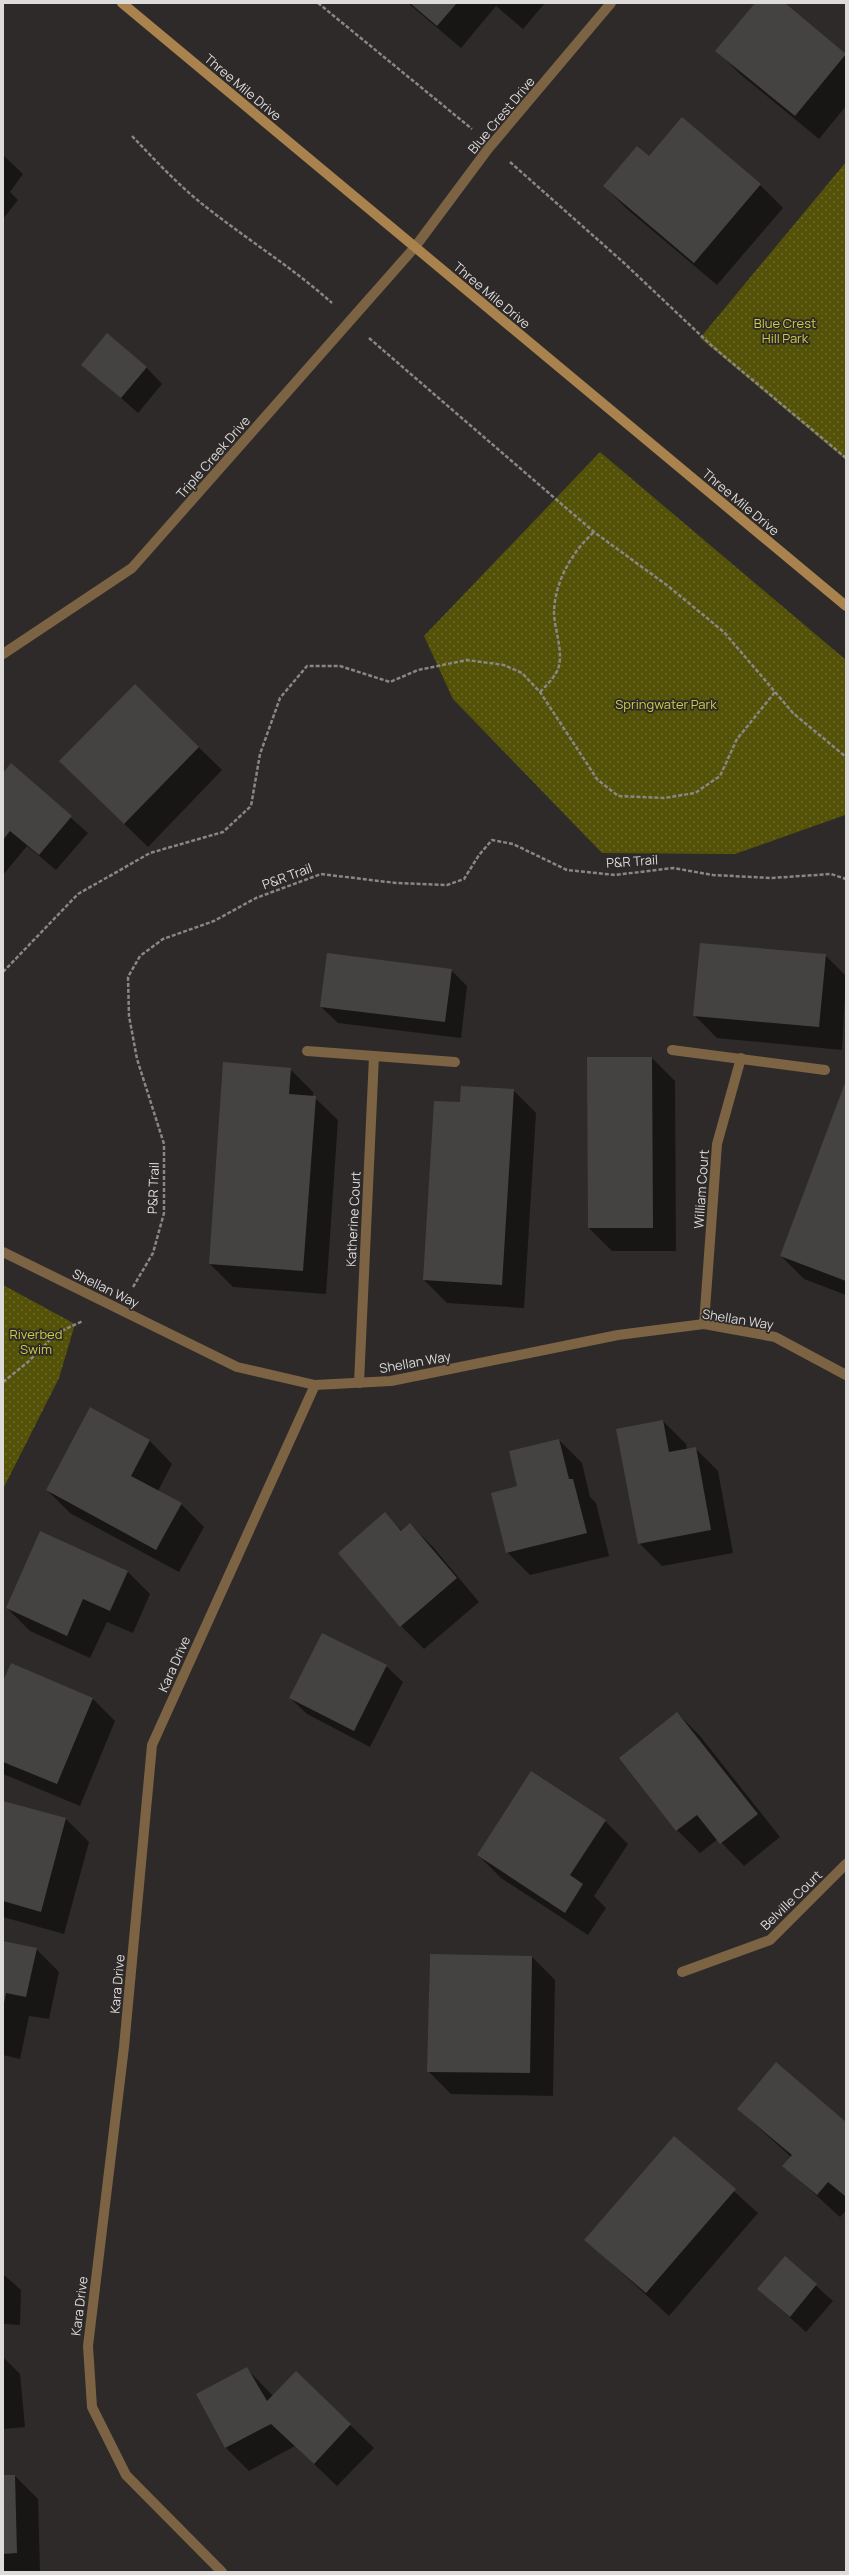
<svg xmlns="http://www.w3.org/2000/svg" width="849" height="2575" viewBox="0 0 849 2575" font-family="Manrope,sans-serif">
<defs>
<pattern id="grass-dots" width="8" height="8" patternUnits="userSpaceOnUse"><rect width="8" height="8" fill="#545209"/><path d="M2 2h.1M6 6h.1" fill="none" stroke="#6c6a2c" stroke-width="1.8" stroke-linecap="round"/></pattern>
</defs>
<rect width="100%" height="100%" fill="#2d2a29"/>
<g fill="url(#grass-dots)">
<path d="M846 162V460L700 338Z"/>
<path d="M600 452 846 660 845 815 735 854 602 853 453 699 424 636Z"/>
<path d="M3 1285 75 1324 59 1378 3 1489Z"/>
</g>
<g fill="#0007">
<path d="M408 3H545L523 29 496 6 461 48Z"/>
<path d="M756 3H783L846 55V106L819 139 740 74 717 51Z"/>
<path d="M3 155 23 174 10 192 18 200 3 219Z"/>
<path d="M649 158 760 185 783 208 717 285 627 209 604 186Z"/>
<path d="M83 364 146 367 162 384 138 413Z"/>
<path d="M135 685 222 770 148 847 83 784Z"/>
<path d="M11 765 88 833 56 870 27 846 3 875V774Z"/>
<path d="M825 955 846 976 842 1050 717 1038 694 1015Z"/>
<path d="M451 970 467 986 461 1038 338 1023 321 1007Z"/>
<path d="M652 1058 675 1081 676 1251H612L589 1228Z"/>
<path d="M290 1069 313 1092V1096L338 1120 326 1294 233 1287 210 1264Z"/>
<path d="M846 1085V1295L804 1279 781 1256Z"/>
<path d="M513 1090 536 1113 524 1308 447 1303 424 1280Z"/>
<path d="M663 1421 686 1444 687 1450 695 1448 718 1471 733 1553 662 1566 639 1543Z"/>
<path d="M149 1440 172 1464 158 1491 181 1504 204 1527 179 1572 70 1513 47 1490Z"/>
<path d="M559 1440 582 1463 590 1497 596 1503 609 1556 530 1575 507 1552 518 1487Z"/>
<path d="M385 1514 402 1531 410 1524 433 1547 479 1602 424 1649 401 1626 339 1553Z"/>
<path d="M127 1571 150 1594 133 1633 107 1622 90 1658 30 1631 7 1608Z"/>
<path d="M386 1666 403 1682 370 1747 307 1714 290 1698Z"/>
<path d="M3 1684 92 1698 115 1721 80 1806 3 1774Z"/>
<path d="M677 1713 700 1736 780 1837 744 1866 718 1839 700 1853 677 1830Z"/>
<path d="M3 1802 66 1819 89 1842 64 1934 3 1917Z"/>
<path d="M605 1821 628 1844 594 1896 606 1908 588 1935 501 1878 478 1855Z"/>
<path d="M3 1942 36 1949 59 1972 49 2019 29 2016 20 2059 3 2055Z"/>
<path d="M430 1955 532 1957 555 1980 553 2096 451 2094 428 2071Z"/>
<path d="M776 2064 846 2123V2211L840 2217 784 2166 791 2157 738 2109Z"/>
<path d="M674 2137 758 2213 669 2316 585 2239Z"/>
<path d="M785 2258 833 2301 806 2332 758 2289Z"/>
<path d="M3 2274 21 2290 20 2325 3 2324Z"/>
<path d="M3 2357 20 2374 25 2427 3 2429Z"/>
<path d="M247 2369 273 2396 296 2372 374 2448 337 2486 295 2446 249 2471 226 2448 198 2395Z"/>
<path d="M3 2476H15L38 2499 40 2572H3Z"/>
</g>
<g fill="#454242">
<path d="M410 3H457L437 26Z"/>
<path d="M755 3H785L846 54 795 116 715 51Z"/>
<path d="M682 117 761 184 694 263 603 186 637 146 649 156Z"/>
<path d="M107 333 147 367 121 398 81 365Z"/>
<path d="M135 684 199 747 124 824 59 761Z"/>
<path d="M11 763 72 816 39 855 10 831 3 840V773Z"/>
<path d="M700 943 826 954 819 1027 693 1016Z"/>
<path d="M327 953 452 969 445 1022 320 1007Z"/>
<path d="M587 1057H652L653 1228H588Z"/>
<path d="M223 1062 291 1068 289 1094 316 1096 303 1271 209 1264Z"/>
<path d="M845 1083H846V1281L780 1256Z"/>
<path d="M461 1086 514 1089 502 1285 423 1280 434 1101 460 1102Z"/>
<path d="M90 1407 150 1440 131 1476 182 1503 156 1550 46 1490Z"/>
<path d="M663 1420 669 1452 696 1447 711 1530 638 1544 616 1429Z"/>
<path d="M559 1439 569 1479H573L587 1533 506 1553 491 1493 517 1486 509 1451Z"/>
<path d="M385 1512 401 1531 410 1523 457 1578 400 1627 338 1553Z"/>
<path d="M40 1531 128 1571 110 1611 83 1599 67 1636 6 1608Z"/>
<path d="M322 1633 387 1665 354 1731 289 1698Z"/>
<path d="M11 1663 93 1698 57 1784 3 1762V1681Z"/>
<path d="M677 1712 758 1814 720 1844 697 1815 676 1831 619 1758Z"/>
<path d="M531 1771 606 1820 570 1875 583 1884 565 1913 477 1855Z"/>
<path d="M3 1801 66 1818 41 1912 3 1901Z"/>
<path d="M3 1941 37 1948 26 1997 6 1993 4 2003Z"/>
<path d="M430 1954 532 1956 530 2073 427 2072Z"/>
<path d="M776 2062 846 2122 845 2196 828 2182 817 2195 782 2166 792 2155 737 2109Z"/>
<path d="M674 2136 736 2189 646 2293 584 2240Z"/>
<path d="M785 2256 817 2284 790 2317 757 2289Z"/>
<path d="M247 2367 267 2401 296 2371 351 2424 314 2464 271 2424 225 2448 196 2394Z"/>
<path d="M3 2475H15L17 2553 3 2554Z"/>
</g>
<g fill="none" stroke-linecap="round" stroke-linejoin="round">
<g stroke="#898786" stroke-width="2.5" stroke-dasharray="4 2" stroke-linecap="butt">
<path d="M318 3 472 129"/>
<path d="M132 136C155 160 179 186 206 207 248 240 293 268 332 303"/>
<path d="M510 162 623 262 712 346 846 458"/>
<path d="M369 338 594 532 668 586 724 632 793 713 846 757"/>
<path d="M540 692C546 686 552 680 556 673 566 657 554 630 554 612 555 581 572 552 594 532"/>
<path d="M3 972 78 894 150 853 223 832 251 806 260 754 280 698 307 666H340L390 682 418 670 467 660 504 665 522 673 540 692 597 779 618 796 664 798 695 793 720 776 737 739 775 692"/>
<path d="M133 1287 153 1253 164 1213V1144L137 1059 129 1016 128 977 140 956 163 939 214 921 256 898 321 874 396 883 447 885 464 879 479 855 492 840 513 844 567 870 615 875 673 868 713 875 771 878 831 874 846 879"/>
<path d="M3 1382 28 1362 57 1333 83 1321"/>
</g>
<g stroke="#7b6343" stroke-width="10">
<path d="M672 1050 825 1070"/>
<path d="M307 1051 455 1062"/>
</g>
<g stroke="#7b6343" stroke-width="10">
<path d="M3 654 132 568 415 247 488 149 611 3"/>
<path d="M3 1252 237 1367 315 1385 391 1381 618 1335 704 1324 775 1337 846 1375"/>
<path d="M704 1324 717 1144 741 1058"/>
<path d="M359 1383 374 1056"/>
<path d="M682 1972 770 1940 846 1864"/>
<path d="M222 2572 126 2475 92 2407 88 2346 124 2047 152 1745 315 1385"/>
</g>
<path stroke="#a9824e" stroke-width="10" d="M122 3 846 606"/>
</g>
<g text-anchor="middle" stroke-width="3.5" stroke-linejoin="round" paint-order="stroke">
<g font-size="13" fill="#dedcdb" stroke="#2d2a29">
<text transform="translate(243 87) rotate(40)" y="5">Three Mile Drive</text>
<text transform="translate(501 115) rotate(-50)" y="5">Blue Crest Drive</text>
<text transform="translate(492 295) rotate(40)" y="5">Three Mile Drive</text>
<text transform="translate(213 457) rotate(-49)" y="5">Triple Creek Drive</text>
<text transform="translate(741 502) rotate(40)" y="5">Three Mile Drive</text>
<text transform="translate(632 861) rotate(-4)" y="5">P&amp;R Trail</text>
<text transform="translate(287 876) rotate(-20)" y="5">P&amp;R Trail</text>
<text transform="translate(153 1188) rotate(-88)" y="5">P&amp;R Trail</text>
<text transform="translate(701 1189) rotate(-86)" y="5">William Court</text>
<text transform="translate(353 1219) rotate(-87)" y="5">Katherine Court</text>
<text transform="translate(106 1288) rotate(26)" y="5">Shellan Way</text>
<text transform="translate(738 1319) rotate(9)" y="5">Shellan Way</text>
<text transform="translate(415 1362) rotate(-10)" y="5">Shellan Way</text>
<text transform="translate(174 1664) rotate(-66)" y="5">Kara Drive</text>
<text transform="translate(791 1900) rotate(-44)" y="5">Belville Court</text>
<text transform="translate(117 1984) rotate(-85)" y="5">Kara Drive</text>
<text transform="translate(79 2306) rotate(-83)" y="5">Kara Drive</text>
</g>
<g font-size="13" fill="#d0cc43" stroke="#2d2a29">
<text x="785" y="328">Blue Crest<tspan x="785" dy="15">Hill Park</tspan></text>
<text x="666" y="709">Springwater Park</text>
<text x="36" y="1339">Riverbed<tspan x="36" dy="15">Swim</tspan></text>
</g>
</g>
<rect width="849" height="2575" fill="none" stroke="#dedcdb" stroke-width="8"/>
</svg>
